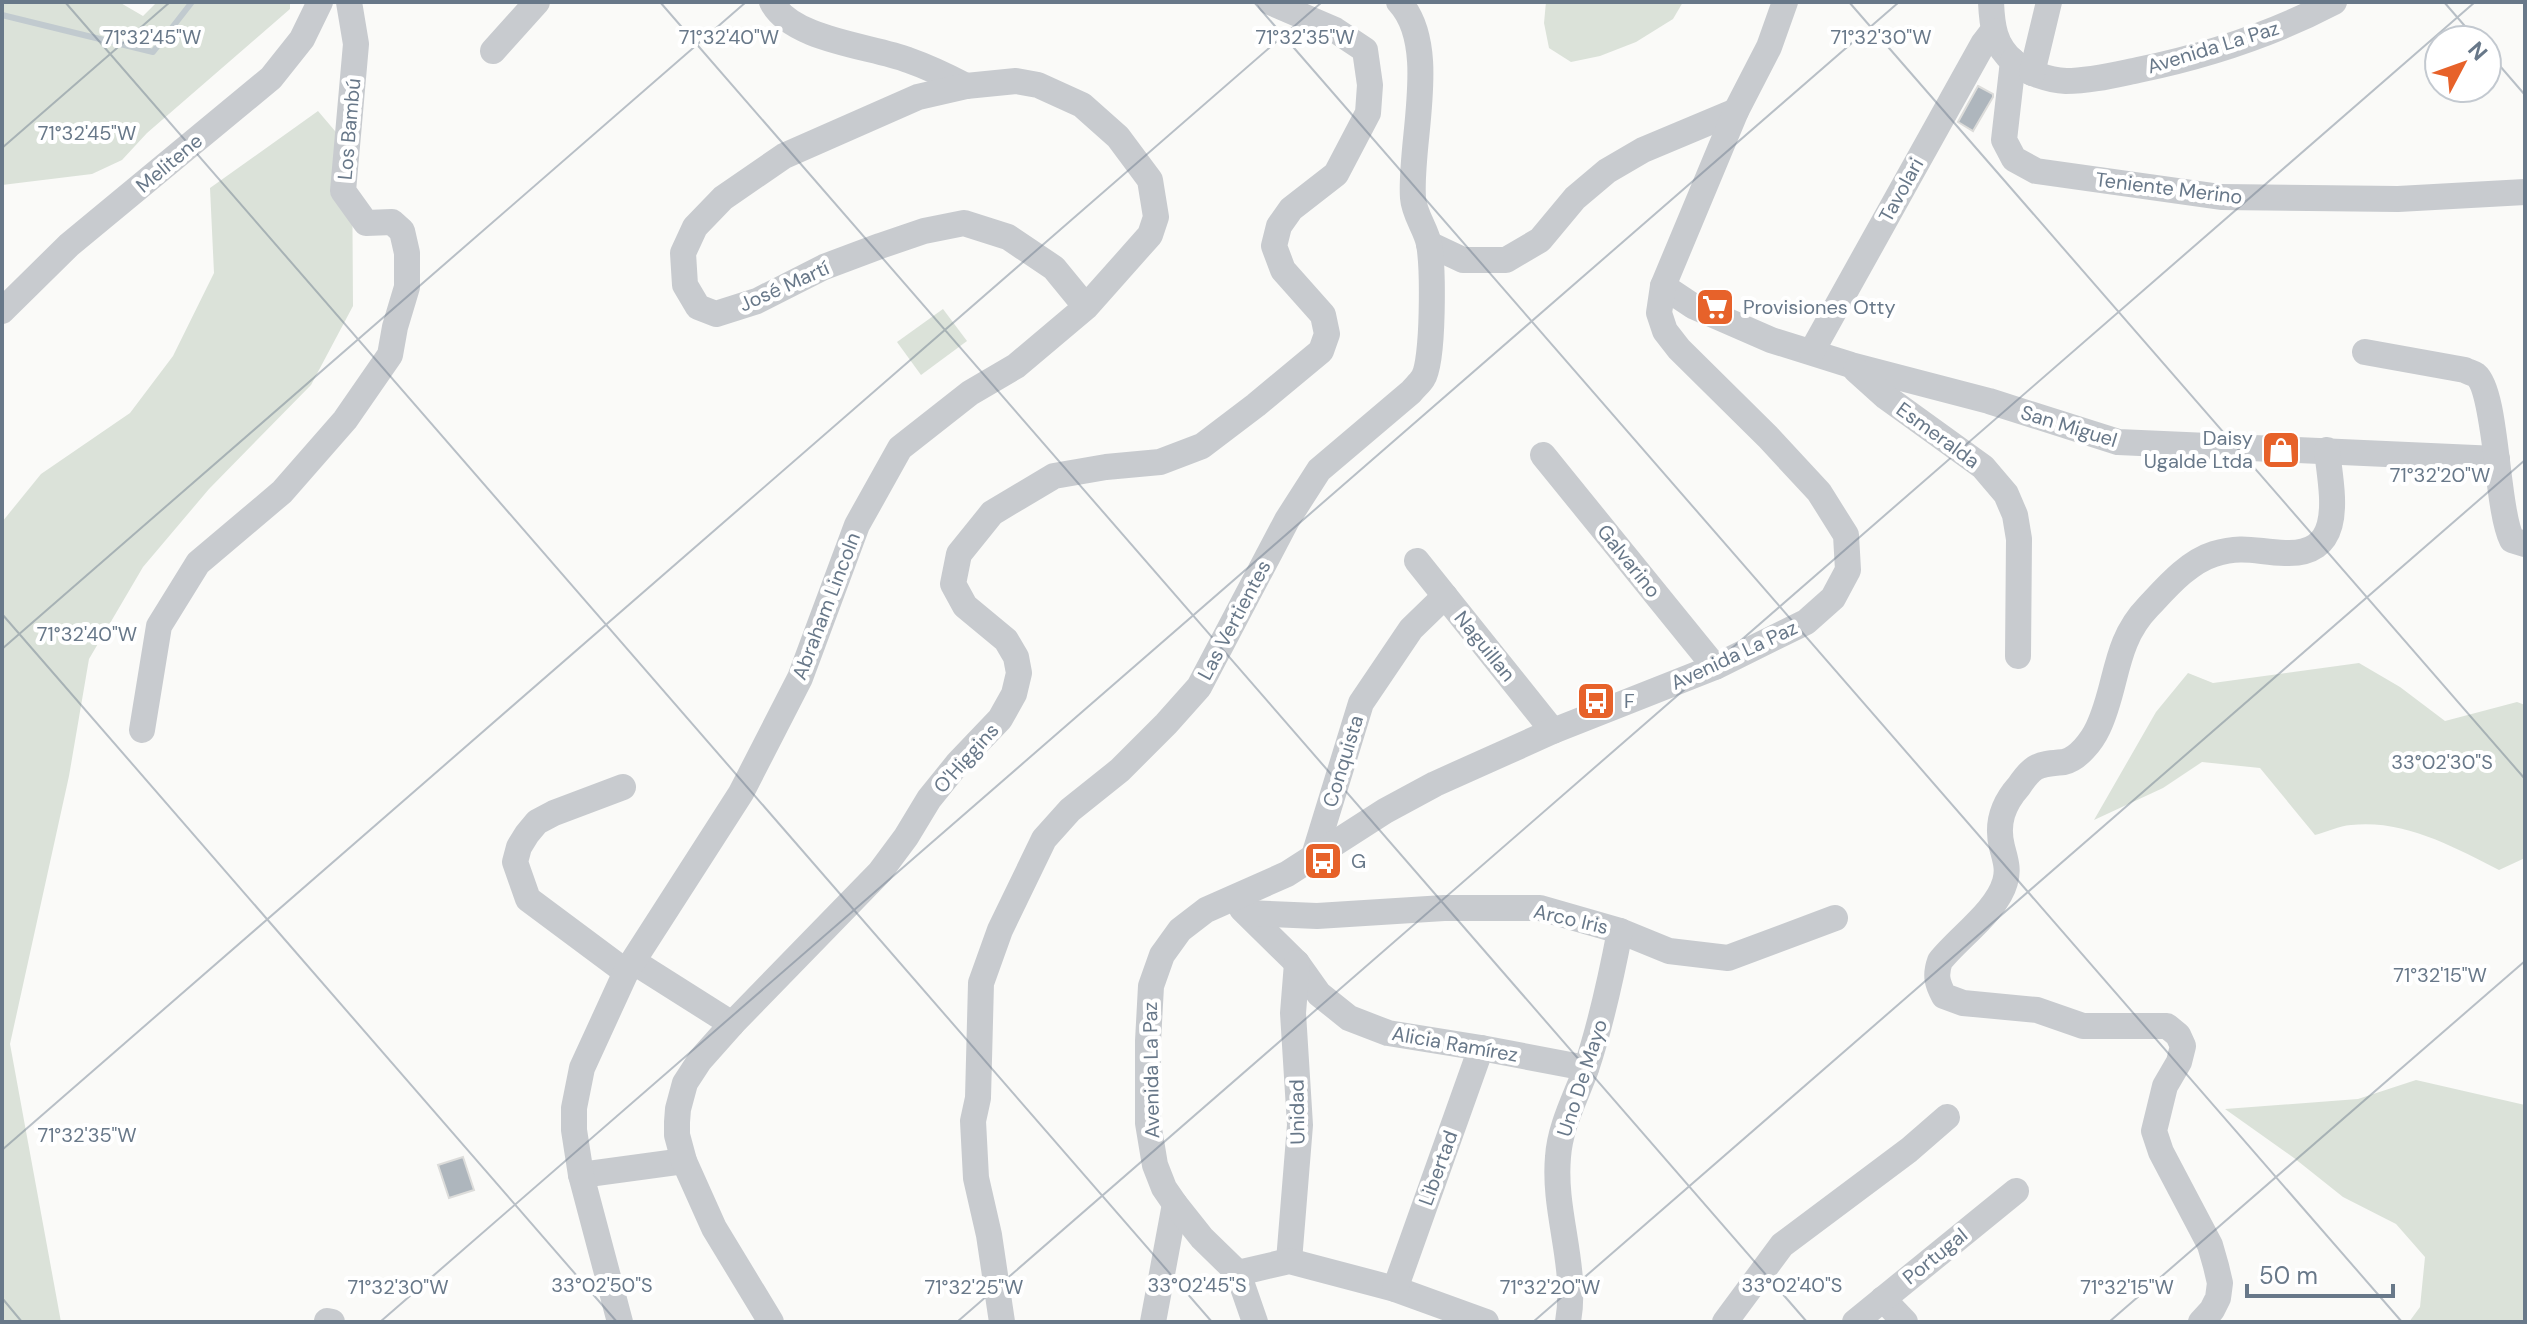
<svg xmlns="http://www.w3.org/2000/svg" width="2527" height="1324" viewBox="0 0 2527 1324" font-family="'DM Sans',sans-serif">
<rect width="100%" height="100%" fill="#fafaf8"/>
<g fill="#dbe2d9">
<path d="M2 2H119L143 16 157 2H290V9L147 133 122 160 92 174 2 185Z"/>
<path d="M1546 2H1683L1673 19 1636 42 1600 56 1571 62 1549 48 1544 23Z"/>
<path d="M318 111 352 151 353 306 311 385 209 489 143 567 89 659 69 776 10 1044 61 1322H2V522L41 474 130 413 173 356 214 273 210 188Z"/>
<path d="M943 309 967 341 921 375 897 342Z"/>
<path d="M2359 663 2400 687 2445 721 2517 702 2525 705V858L2499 870C2454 847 2404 819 2351 825 2339 826 2327 832 2315 835L2260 768 2202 762 2163 788 2094 820 2156 712 2188 673 2213 683Z"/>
<path d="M2416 1080 2525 1105V1322H2409L2420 1307 2425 1257 2396 1224 2343 1197 2294 1158 2225 1109 2358 1099Z"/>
</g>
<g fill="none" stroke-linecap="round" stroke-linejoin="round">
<path stroke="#c1cacf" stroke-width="6" d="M2 15 153 52 192 2"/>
</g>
<g fill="#aeb6bd" stroke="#dcdcda" stroke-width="2">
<path d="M1978 86 1993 94V97L1973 131 1958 122Z"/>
<path d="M463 1157 474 1190 449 1198 438 1165Z"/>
</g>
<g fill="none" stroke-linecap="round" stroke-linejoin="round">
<g stroke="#c8cbcf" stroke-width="26">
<path d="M772 2C791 40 871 46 908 60 928 67 947 76 966 86"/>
<path d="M1991 2C1992 25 1994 46 2014 62 2027 73 2049 80 2066 81 2090 81 2114 75 2138 70 2206 56 2273 34 2334 2"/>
<path d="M493 51 537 2"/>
<path d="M2013 61 2004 140 2014 159 2036 171 2221 197 2398 199 2525 192"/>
<path d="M2032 73 2049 2"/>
<path d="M1429 244 1463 260H1506L1540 240 1575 198 1607 171 1643 150 1736 111"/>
<path d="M1663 286 1693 306 1771 340 1851 365 1989 401 2118 442 2497 459"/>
<path d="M2 311 69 245 271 78 302 39 320 2"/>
<path d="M1812 351 1983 44 1993 31"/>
<path d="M2365 352 2465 370C2468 372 2473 373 2476 375 2497 392 2496 508 2512 540L2525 544"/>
<path d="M1856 370 1886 397 1983 467 2006 494 2015 515 2019 539 2018 656"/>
<path d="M1543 455 1715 667"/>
<path d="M1417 561 1553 731"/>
<path d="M142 730 159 626 198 563 282 492 345 420 390 355 395 327 407 287V253L402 231 392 222 366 223 343 191 356 44 349 2"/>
<path d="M623 787 554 813 537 822 527 834 519 847 515 862 528 899 626 972"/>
<path d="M1313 859 1361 703 1411 629 1445 596"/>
<path d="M1242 909 1297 963 1319 994 1349 1018 1388 1033 1481 1048 1586 1068"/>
<path d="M1247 913 1317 916 1444 908H1540L1620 931 1669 951 1728 958 1835 918"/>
<path d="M634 962 732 1024"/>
<path d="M581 1175 684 1161"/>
<path d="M1289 1261 1300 1125 1293 1013 1297 963"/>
<path d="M1238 1273 1289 1261 1395 1289 1486 1322"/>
<path d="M1395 1289 1481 1048"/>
<path d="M1883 1299 1905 1322"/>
<path d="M327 1321 332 1322"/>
<path d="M620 1322 581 1175 574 1130V1108L582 1068 626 972 741 793 800 678 857 525 900 448 970 393 1016 366 1086 307 1150 235 1156 217 1150 180 1118 137 1082 105 1038 85 1016 81 966 86 918 97 784 156 723 198 695 227 683 253 685 285 698 307 716 314 757 301 824 267 880 246 924 231 964 223 1008 237 1054 268 1086 307"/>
<path d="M771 1322 714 1228 684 1161 677 1135V1122L678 1109 685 1083 700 1060 732 1024 880 872 906 837 929 799 958 763 1000 719 1014 694 1019 673 1016 657 1006 640 965 606 953 584 959 554 992 513 1054 476 1106 467 1160 462 1202 446 1256 405 1321 351 1327 334 1323 315 1283 270 1274 246 1279 226 1291 209 1336 174 1368 113 1370 85 1365 50 1335 30 1270 2"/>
<path d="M1002 1322 989 1235 976 1178 973 1121 978 1098 981 983 1000 930 1044 839 1070 810 1120 770 1166 724 1199 687 1287 520 1319 470 1411 392C1415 387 1420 383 1423 378 1434 361 1433 266 1429 244 1426 229 1414 214 1413 198 1409 142 1440 46 1399 2"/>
<path d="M1153 1322 1175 1204"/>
<path d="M1255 1322 1238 1273 1202 1238 1175 1204 1164 1188 1155 1165 1148 1123V1041L1151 986 1162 955 1180 930 1206 910 1287 874 1385 811 1435 784 1553 731 1715 667 1806 622 1833 598 1848 570 1846 535 1819 492 1768 437 1679 349 1665 331 1659 313 1663 286 1736 111 1769 47 1785 2"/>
<path d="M1568 1322C1578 1265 1553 1213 1558 1157 1560 1126 1576 1097 1586 1069 1601 1024 1611 978 1620 931"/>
<path d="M1725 1322 1782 1245 1909 1150 1947 1117"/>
<path d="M1855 1322 2016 1191"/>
<path d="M2201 1322 2212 1310 2218 1298 2220 1283 2216 1266 2210 1245 2161 1152 2154 1131 2165 1086 2179 1062 2183 1046 2178 1035 2167 1026H2083L2037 1010 1963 1003 1944 996C1937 983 1935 975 1940 961 1958 938 1997 911 2005 882 2009 869 2005 859 2002 847 1996 823 2003 804 2019 786 2023 780 2029 772 2035 768 2043 763 2055 763 2064 762 2078 759 2092 741 2098 728 2118 686 2113 643 2148 607 2166 588 2188 562 2214 554 2244 545 2256 552 2285 553 2348 556 2331 490 2327 450"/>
</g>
</g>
<path fill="none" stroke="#687889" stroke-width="2" stroke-opacity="0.45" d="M65 2 1212 1322M660 2 1807 1322M1254 2 2402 1322M1849 2 2525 779M2444 2 2477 40M2487 51 2525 95M2 148 170 2M2 614 617 1322M2 649 746 2M2 1150 1322 2M2 1298 22 1322M380 1322 1899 2M957 1322 2475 2M1533 1322 2525 460M2109 1322 2525 961"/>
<defs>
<symbol id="supermarket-square" viewBox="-11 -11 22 22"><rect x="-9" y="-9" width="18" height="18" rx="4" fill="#e7622a" stroke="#fff"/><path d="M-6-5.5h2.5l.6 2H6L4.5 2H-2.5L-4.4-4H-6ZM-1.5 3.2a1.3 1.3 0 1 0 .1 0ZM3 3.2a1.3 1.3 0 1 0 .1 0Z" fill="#fff"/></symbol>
<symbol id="shop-square" viewBox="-11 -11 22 22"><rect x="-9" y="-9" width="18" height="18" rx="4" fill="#e7622a" stroke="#fff"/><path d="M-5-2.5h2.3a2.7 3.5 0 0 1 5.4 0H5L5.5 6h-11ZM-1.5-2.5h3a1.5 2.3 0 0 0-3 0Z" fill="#fff"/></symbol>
<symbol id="bus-square" viewBox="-11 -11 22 22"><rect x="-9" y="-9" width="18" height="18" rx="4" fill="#e7622a" stroke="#fff"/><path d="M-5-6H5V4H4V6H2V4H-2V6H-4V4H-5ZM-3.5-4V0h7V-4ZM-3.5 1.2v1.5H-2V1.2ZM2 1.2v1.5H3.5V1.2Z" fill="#fff"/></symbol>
</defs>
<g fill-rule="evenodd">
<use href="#supermarket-square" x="1693" y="285" width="44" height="44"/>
<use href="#shop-square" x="2259" y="428" width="44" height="44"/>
<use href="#bus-square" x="1574" y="679" width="44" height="44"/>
<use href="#bus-square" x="1301" y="839" width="44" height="44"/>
</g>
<g text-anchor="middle" stroke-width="8" stroke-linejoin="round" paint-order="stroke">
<g font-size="20" fill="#687889" stroke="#fff">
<text transform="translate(2213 47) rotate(-17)" y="7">Avenida La Paz</text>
<text transform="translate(349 129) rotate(-85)" y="7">Los Bambú</text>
<text transform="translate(169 163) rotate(-40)" y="7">Melitene</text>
<text transform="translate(2169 188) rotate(7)" y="7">Teniente Merino</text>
<text transform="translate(1901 190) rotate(-61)" y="7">Tavolari</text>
<text transform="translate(784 286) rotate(-24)" y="7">José Martí</text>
<text transform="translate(2069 426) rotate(17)" y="7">San Miguel</text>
<text transform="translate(1938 435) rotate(36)" y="7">Esmeralda</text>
<text transform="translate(1629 561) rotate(51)" y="7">Galvarino</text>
<text transform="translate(826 606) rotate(-69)" y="7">Abraham Lincoln</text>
<text transform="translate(1234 620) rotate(-62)" y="7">Las Vertientes</text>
<text transform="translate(1485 646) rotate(51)" y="7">Naguillan</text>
<text transform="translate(1734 655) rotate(-25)" y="7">Avenida La Paz</text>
<text transform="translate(966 758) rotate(-48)" y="7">O'Higgins</text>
<text transform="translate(1343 761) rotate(-73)" y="7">Conquista</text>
<text transform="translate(1571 919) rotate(13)" y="7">Arco Iris</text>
<text transform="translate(1455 1044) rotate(10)" y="7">Alicia Ramírez</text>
<text transform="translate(1151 1070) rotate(-91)" y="7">Avenida La Paz</text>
<text transform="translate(1582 1078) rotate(-72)" y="7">Uno De Mayo</text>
<text transform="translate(1297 1112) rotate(-91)" y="7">Unidad</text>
<text transform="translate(1438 1168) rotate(-70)" y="7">Libertad</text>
<text transform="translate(1935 1256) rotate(-39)" y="7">Portugal</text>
</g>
<g font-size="20" fill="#687889" stroke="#fff" text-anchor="start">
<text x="1743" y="314">Provisiones Otty</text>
<text x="2253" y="445" text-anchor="end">Daisy<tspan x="2253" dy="23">Ugalde Ltda</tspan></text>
<text x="1624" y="708">F</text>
<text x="1351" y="868">G</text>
</g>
</g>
<g font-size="20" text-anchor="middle" fill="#687889" stroke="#fff" stroke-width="8" stroke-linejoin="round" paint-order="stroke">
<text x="152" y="44">71°32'45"W</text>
<text x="729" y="44">71°32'40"W</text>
<text x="1305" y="44">71°32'35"W</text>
<text x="1881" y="44">71°32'30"W</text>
<text x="87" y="140">71°32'45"W</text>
<text x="2440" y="482">71°32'20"W</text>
<text x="87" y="641">71°32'40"W</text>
<text x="2442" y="769">33°02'30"S</text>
<text x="2440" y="982">71°32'15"W</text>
<text x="87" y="1142">71°32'35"W</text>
<text x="602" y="1292">33°02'50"S</text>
<text x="1197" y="1292">33°02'45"S</text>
<text x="1792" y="1292">33°02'40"S</text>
<text x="398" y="1294">71°32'30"W</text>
<text x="974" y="1294">71°32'25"W</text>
<text x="1550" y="1294">71°32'20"W</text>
<text x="2127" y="1294">71°32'15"W</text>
</g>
<rect width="2527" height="1324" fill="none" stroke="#687889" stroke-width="8"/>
<g transform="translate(2463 64) rotate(49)"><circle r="38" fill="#ffffff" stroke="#c3c9d0" stroke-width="2"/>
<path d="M0-6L14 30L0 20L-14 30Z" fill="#e7622a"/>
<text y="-12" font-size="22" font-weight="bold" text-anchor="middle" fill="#687889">N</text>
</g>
<path d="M2247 1284v12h146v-12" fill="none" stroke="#687889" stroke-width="4"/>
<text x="2259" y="1284" font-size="24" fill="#687889" stroke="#ffffff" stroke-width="6" paint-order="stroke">50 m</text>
</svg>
